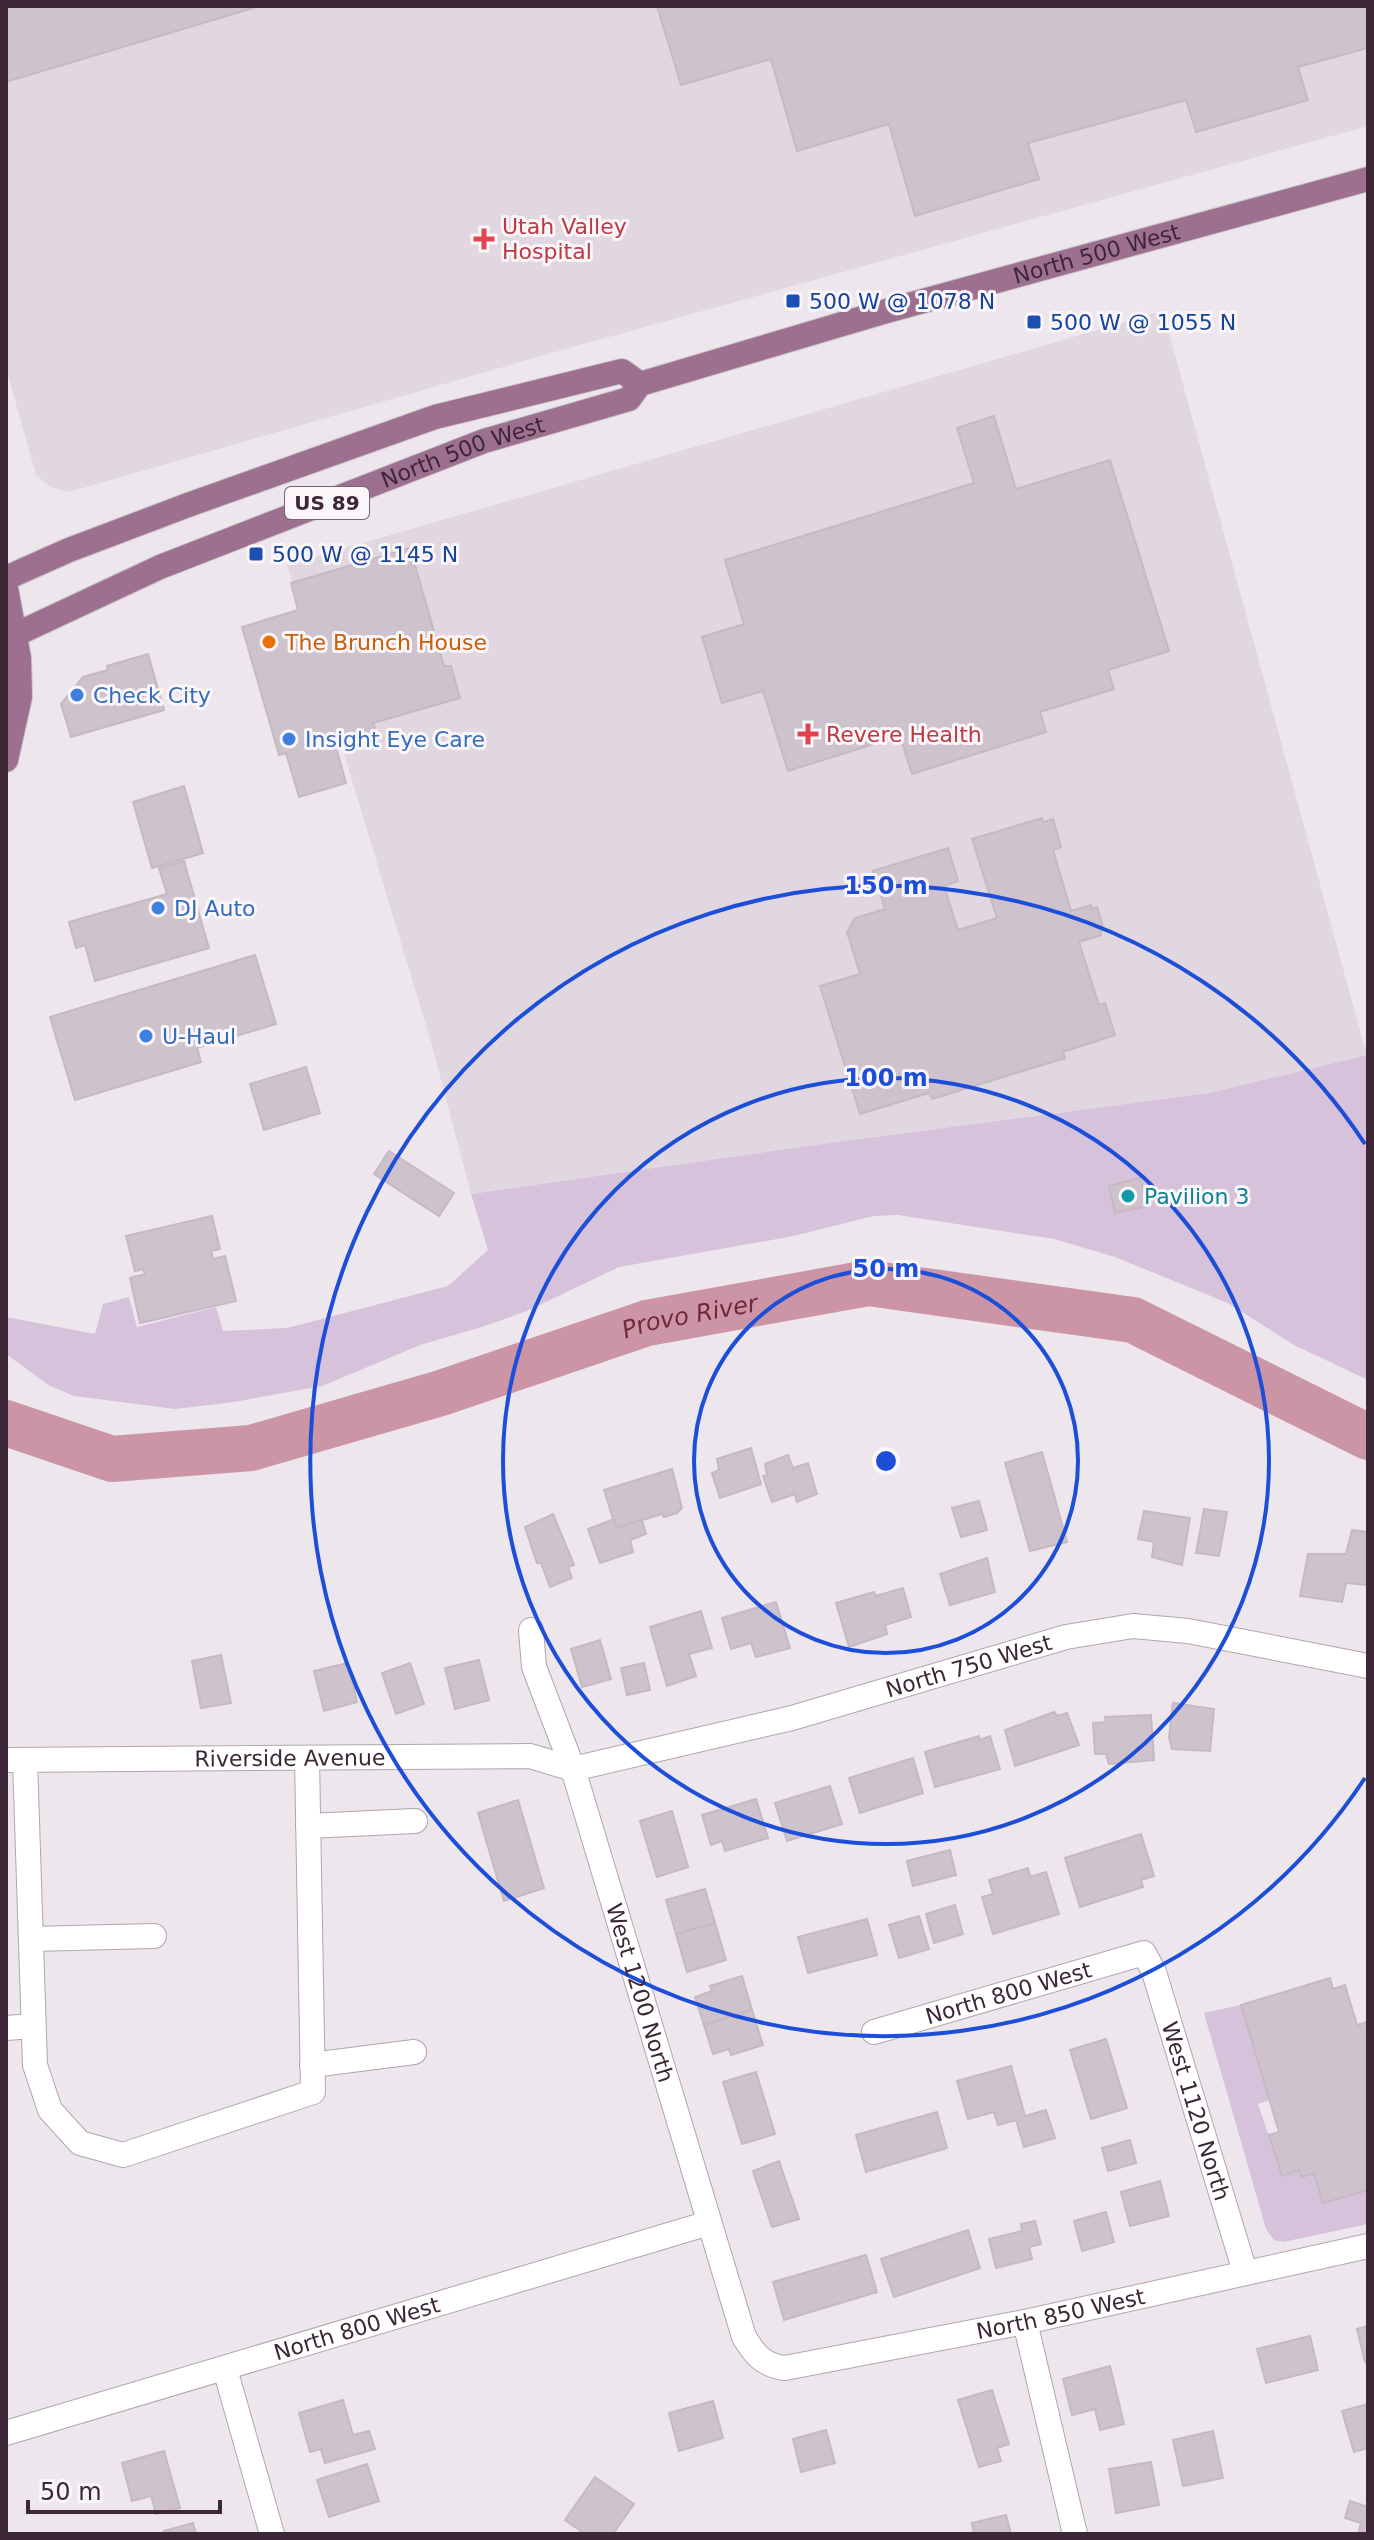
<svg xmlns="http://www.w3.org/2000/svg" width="1374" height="2540" viewBox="0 0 1374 2540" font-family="'DejaVu Sans',sans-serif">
<rect width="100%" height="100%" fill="#ede6ec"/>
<g fill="#e1d7e0">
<path d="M6 6H1368V126L555 352 69 492 51 487 36 475 6 368Z"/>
<path d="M1163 311 1367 1056 1209 1093 800 1147 471 1194 432 1045 287 565Z"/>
</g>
<g fill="#d7c2db">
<path d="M1368 1055V1380L1294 1345 1228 1303 1115 1257 1054 1239 898 1215 874 1216 794 1236 619 1267 529 1310 485 1326 420 1345 322 1386 234 1402 175 1409 74 1396 50 1386 6 1354V1317L95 1334 103 1304 129 1297 137 1327 216 1307 223 1331 287 1328 448 1286 488 1250 471 1194 800 1147 1209 1093Z"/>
<path d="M1241 2005 1270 2100 1258 2104 1282 2175 1299 2170 1302 2177 1314 2173 1324 2203 1368 2190V2224L1283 2242 1274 2240 1266 2229 1204 2013Z"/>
</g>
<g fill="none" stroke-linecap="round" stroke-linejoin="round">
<path stroke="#cb95a5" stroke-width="46" id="s1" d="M6 1423 112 1459 251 1448 441 1393 647 1323 868 1283 1133 1320 1368 1437"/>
</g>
<g fill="#cec2cc" stroke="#c6b9c4" stroke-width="2">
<path d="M6 6H260L6 82Z"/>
<path d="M657 6H1368V48L1298 67 1308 100 1196 132 1186 100 1028 143 1039 179 915 216 889 124 797 151 771 59 681 85Z"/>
<path d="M994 416 1016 489 1110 460 1169 651 1108 670 1114 689 1040 712 1046 732 912 774 900 736 788 771 763 691 722 703 702 637 744 624 725 560 974 483 957 428Z"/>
<path d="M410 548 444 666H451L460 698 373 723 376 731 335 743 346 783 299 797 286 753 279 755 242 627 298 610 291 583Z"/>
<path d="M148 654 164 710 71 737 61 704 83 677 108 670 107 666Z"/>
<path d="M184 786 203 853 152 868 133 802Z"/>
<path d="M1042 818 1043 822 1053 819 1061 847 1053 850 1071 911 1091 905 1092 909 1097 907 1104 930 1100 932 1101 935 1079 942 1099 1005 1105 1003 1115 1035 1063 1052 1065 1058 932 1099 929 1093 860 1114 820 986 860 974 847 932 855 918 885 909 873 871 948 848 958 881 944 886 958 930 997 918 972 839Z"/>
<path d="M184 861 209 948 95 981 85 945 76 948 69 922 167 894 159 868Z"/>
<path d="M255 955 276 1024 197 1048 201 1062 75 1100 50 1017Z"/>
<path d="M306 1067 320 1113 264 1130 250 1084Z"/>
<path d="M389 1151 454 1193 439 1216 374 1174Z"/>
<path d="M1140 1178 1147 1206 1115 1213 1109 1186Z"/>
<path d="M212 1216 220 1249 211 1251 213 1259 225 1256 236 1301 140 1323 130 1278 145 1274 143 1269 135 1271 126 1236Z"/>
<path d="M751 1448 761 1484 720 1498 712 1473 719 1470 717 1459Z"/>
<path d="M1042 1452 1067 1542 1030 1551 1005 1463Z"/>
<path d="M788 1455 793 1468 808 1463 817 1494 797 1502 795 1494 772 1502 763 1476 767 1475 765 1464Z"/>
<path d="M672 1469 682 1508 677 1513 664 1517 662 1514 616 1528 604 1490Z"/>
<path d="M979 1501 987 1530 961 1537 952 1508Z"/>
<path d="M1204 1509 1227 1512 1219 1556 1196 1553Z"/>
<path d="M1144 1511 1190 1518 1182 1565 1152 1557 1154 1542 1138 1539Z"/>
<path d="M553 1514 574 1565 568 1567 572 1578 550 1587 541 1563H537L525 1527Z"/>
<path d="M614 1519 616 1528 642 1520 646 1534 630 1540 633 1552 600 1563 588 1529Z"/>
<path d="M1352 1530 1368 1532 1367 1585 1346 1583 1342 1602 1300 1596 1308 1554H1346Z"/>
<path d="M987 1558 995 1592 950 1605 940 1574Z"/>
<path d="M903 1588 911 1617 885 1625 887 1634 849 1647 836 1603 874 1592 876 1596Z"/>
<path d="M776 1602 790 1648 756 1657 751 1643 731 1649 722 1618Z"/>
<path d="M701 1611 712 1648 689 1654 696 1676 667 1686 650 1627Z"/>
<path d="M600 1640 611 1679 582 1687 571 1649Z"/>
<path d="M221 1655 231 1703 201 1708 192 1661Z"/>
<path d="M479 1660 489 1700 455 1709 445 1668Z"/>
<path d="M348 1663 357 1702 324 1711 314 1671Z"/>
<path d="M410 1663 424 1704 396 1714 382 1673Z"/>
<path d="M644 1663 650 1690 627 1695 621 1668Z"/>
<path d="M1173 1703 1214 1709 1210 1751 1172 1749 1169 1737Z"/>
<path d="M1054 1712 1058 1716 1067 1713 1079 1745 1015 1766 1005 1730Z"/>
<path d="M1151 1715 1154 1760 1109 1764 1106 1754H1095L1093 1723 1106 1722 1105 1717Z"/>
<path d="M979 1736V1740L990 1736 1000 1769 935 1787 925 1752Z"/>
<path d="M913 1758 923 1793 860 1813 849 1778Z"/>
<path d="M830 1786 842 1824 787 1841 775 1803Z"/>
<path d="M756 1799 768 1838 725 1851 722 1841 711 1845 702 1815Z"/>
<path d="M518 1800 544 1888 504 1901 478 1813Z"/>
<path d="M672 1811 688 1867 657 1877 640 1821Z"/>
<path d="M1141 1834 1154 1876 1141 1880 1143 1887 1080 1907 1065 1858Z"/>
<path d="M950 1850 956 1875 913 1886 907 1861Z"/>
<path d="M1028 1868 1030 1877 1046 1872 1059 1914 993 1934 982 1897 993 1894 989 1880Z"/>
<path d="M705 1889 715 1923 676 1934 666 1900Z"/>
<path d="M955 1905 963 1934 934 1943 926 1914Z"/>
<path d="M919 1916 929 1949 899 1958 889 1925Z"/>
<path d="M867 1919 877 1955 808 1973 798 1937Z"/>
<path d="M715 1923 726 1960 687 1972 676 1934Z"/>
<path d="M742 1976 752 2010 704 2025 695 1997 712 1991 710 1986Z"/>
<path d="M1330 1978 1333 1989 1345 1985 1357 2025 1367 2022 1368 2025V2190L1323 2203 1314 2173 1302 2177 1299 2170 1282 2176 1269 2135 1279 2132 1241 2005Z"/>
<path d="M752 2010 763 2045 731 2055 729 2049 713 2054 704 2025Z"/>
<path d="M1106 2039 1127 2108 1091 2119 1070 2050Z"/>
<path d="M1011 2066 1025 2116 1046 2110 1055 2138 1024 2147 1016 2120 998 2125 994 2112 968 2119 957 2081Z"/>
<path d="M756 2072 775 2134 742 2144 723 2082Z"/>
<path d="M937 2112 947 2148 866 2172 856 2135Z"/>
<path d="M1130 2140 1136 2163 1108 2171 1102 2148Z"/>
<path d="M779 2161 799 2219 772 2227 753 2171Z"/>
<path d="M1160 2181 1169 2216 1130 2226 1121 2192Z"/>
<path d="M1106 2212 1114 2242 1082 2251 1074 2221Z"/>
<path d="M1035 2221 1041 2244 1029 2247 1032 2259 996 2268 989 2239 1022 2231 1021 2224Z"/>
<path d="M968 2230 980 2268 894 2297 881 2259Z"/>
<path d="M866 2255 877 2292 784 2320 773 2282Z"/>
<path d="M1368 2326V2361L1365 2362 1357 2329Z"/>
<path d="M1310 2336 1318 2370 1266 2383 1257 2349Z"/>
<path d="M1110 2366 1124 2424 1100 2430 1095 2409 1072 2415 1063 2379Z"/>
<path d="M992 2390 1009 2444 997 2448 1001 2461 979 2467 958 2400Z"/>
<path d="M343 2400 353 2435 369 2431 375 2449 325 2463 321 2449 310 2452 299 2413Z"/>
<path d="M713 2401 723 2438 679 2451 669 2413Z"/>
<path d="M1368 2404V2448L1354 2452 1342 2411Z"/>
<path d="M826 2430 835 2463 801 2472 793 2439Z"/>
<path d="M1213 2431 1223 2478 1183 2486 1173 2440Z"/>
<path d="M164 2451 180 2508 156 2514 151 2496 132 2501 122 2463Z"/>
<path d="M1151 2462 1159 2505 1116 2513 1109 2469Z"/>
<path d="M367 2464 379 2501 329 2517 317 2480Z"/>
<path d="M595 2477 634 2504 613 2534H585L565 2520Z"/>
<path d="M1350 2501 1368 2507V2534H1358L1361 2523 1345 2518Z"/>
<path d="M1006 2515 1011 2534H974L972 2523Z"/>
<path d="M193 2523 196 2534H165L164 2531Z"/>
</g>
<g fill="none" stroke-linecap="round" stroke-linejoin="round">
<defs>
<g id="minor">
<path id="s2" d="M531 1630 534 1667 573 1769 744 2337C755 2355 763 2365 785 2368L1025 2322 1368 2246"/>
<path id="s3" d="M6 1760 530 1756 573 1769 792 1718 1066 1637 1133 1626 1188 1631 1368 1666"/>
<path d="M25 1760 35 2065 50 2110 80 2143 123 2155 313 2092 307 1758"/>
<path d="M308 1826 415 1821"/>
<path d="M31 1939 154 1936"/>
<path d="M6 2028 33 2026"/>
<path id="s4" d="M874 2032 1144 1953 1154 1972 1245 2272"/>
<path d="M312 2065 414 2052"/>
<path d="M1025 2322 1075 2534"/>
<path d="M225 2369 272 2534"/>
<path id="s5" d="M6 2433 709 2223"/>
</g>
<g id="major">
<path d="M6 578 69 550 188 505 435 417 622 371 640 384"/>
<path d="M6 588 19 658 20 697 6 760"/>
<path id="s6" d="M6 639 160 567 484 441 629 399 640 384 883 312 1368 179"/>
</g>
</defs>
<use href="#minor" stroke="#b1a5ae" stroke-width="26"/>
<use href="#major" stroke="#c9c3c7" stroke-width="26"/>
<use href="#minor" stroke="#fff" stroke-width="24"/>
<use href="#major" stroke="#9d7090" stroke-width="24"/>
</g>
<g fill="none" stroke="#1d4ed8" stroke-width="4">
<circle cx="886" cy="1461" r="192"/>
<circle cx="886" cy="1461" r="383"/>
<path d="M1365 1778A575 575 0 1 1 1365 1144"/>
</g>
<g fill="#e0444e" stroke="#faf6fa" stroke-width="3">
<path d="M480 227h8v8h8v8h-8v8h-8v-8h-8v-8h8z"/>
<path d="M804 722h8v8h8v8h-8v8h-8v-8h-8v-8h8z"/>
</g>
<g fill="#1a4fb4" stroke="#faf6fa" stroke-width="3">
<rect x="785" y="293" width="16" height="16" rx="4"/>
<rect x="1026" y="314" width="16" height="16" rx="4"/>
<rect x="248" y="546" width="16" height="16" rx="4"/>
</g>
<circle fill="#e8710a" stroke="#faf6fa" stroke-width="3" cx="269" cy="642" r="8"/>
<g fill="#3f7fe0" stroke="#faf6fa" stroke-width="3">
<circle cx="77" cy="695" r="8"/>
<circle cx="289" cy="739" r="8"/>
<circle cx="158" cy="908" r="8"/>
<circle cx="146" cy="1036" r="8"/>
</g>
<circle fill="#0f9aa8" stroke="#faf6fa" stroke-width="3" cx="1128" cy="1196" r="8"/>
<g text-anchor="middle" stroke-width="6" stroke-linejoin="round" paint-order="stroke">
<rect fill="#faf6fa" stroke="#766572" stroke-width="2" x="285" y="487" width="84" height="32" rx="6"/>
<g font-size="20" font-weight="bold" fill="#3d2737">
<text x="327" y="510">US 89</text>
</g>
<g font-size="22" fill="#be3a42" stroke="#faf6fa" text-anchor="start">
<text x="502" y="234">Utah Valley<tspan x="502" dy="25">Hospital</tspan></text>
<text x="826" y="742">Revere Health</text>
</g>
<g font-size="22" fill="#3d2737" stroke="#faf6fa">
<text dy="8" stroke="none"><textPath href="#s6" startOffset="1162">North 500 West</textPath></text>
<text dy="8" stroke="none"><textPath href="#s6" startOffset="494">North 500 West</textPath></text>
<text dy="8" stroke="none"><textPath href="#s3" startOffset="978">North 750 West</textPath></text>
<text dy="8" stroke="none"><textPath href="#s3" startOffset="284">Riverside Avenue</textPath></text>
<text dy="8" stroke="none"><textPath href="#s2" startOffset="380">West 1200 North</textPath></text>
<text dy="8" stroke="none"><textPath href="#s4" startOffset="140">North 800 West</textPath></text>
<text dy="8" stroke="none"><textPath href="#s4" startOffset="448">West 1120 North</textPath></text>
<text dy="8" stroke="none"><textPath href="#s2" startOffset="1074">North 850 West</textPath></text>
<text dy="8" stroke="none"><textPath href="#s5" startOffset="366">North 800 West</textPath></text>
</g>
<g font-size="22" fill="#164399" stroke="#faf6fa" text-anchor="start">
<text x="809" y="309">500 W @ 1078 N</text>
<text x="1050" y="330">500 W @ 1055 N</text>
<text x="272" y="562">500 W @ 1145 N</text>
</g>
<g font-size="22" fill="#c56008" stroke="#faf6fa" text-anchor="start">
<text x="285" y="650">The Brunch House</text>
</g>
<g font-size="22" fill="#366cbe" stroke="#faf6fa" text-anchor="start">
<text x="93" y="703">Check City</text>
<text x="305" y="747">Insight Eye Care</text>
<text x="174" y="916">DJ Auto</text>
<text x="162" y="1044">U-Haul</text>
</g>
<g font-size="22" fill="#0d838f" stroke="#faf6fa" text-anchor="start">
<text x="1144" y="1204">Pavilion 3</text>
</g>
<g font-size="24" font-style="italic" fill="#72273c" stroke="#faf6fa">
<text dy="8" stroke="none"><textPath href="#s1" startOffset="710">Provo River</textPath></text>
</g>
</g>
<circle cx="886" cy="1461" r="12" fill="#1d4ed8" stroke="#faf6fa" stroke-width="4"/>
<g font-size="24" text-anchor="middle" font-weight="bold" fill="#1d4ed8" stroke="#faf6fa" stroke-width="6" stroke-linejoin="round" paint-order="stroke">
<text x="886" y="894">150 m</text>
<text x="886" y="1086">100 m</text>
<text x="886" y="1277">50 m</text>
</g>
<rect width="1374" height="2540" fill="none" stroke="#3d2737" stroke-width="16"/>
<path d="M28 2500v12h192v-12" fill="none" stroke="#3d2737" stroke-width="4"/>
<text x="40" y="2500" font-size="24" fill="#3d2737" stroke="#faf6fa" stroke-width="6" paint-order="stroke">50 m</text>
</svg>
